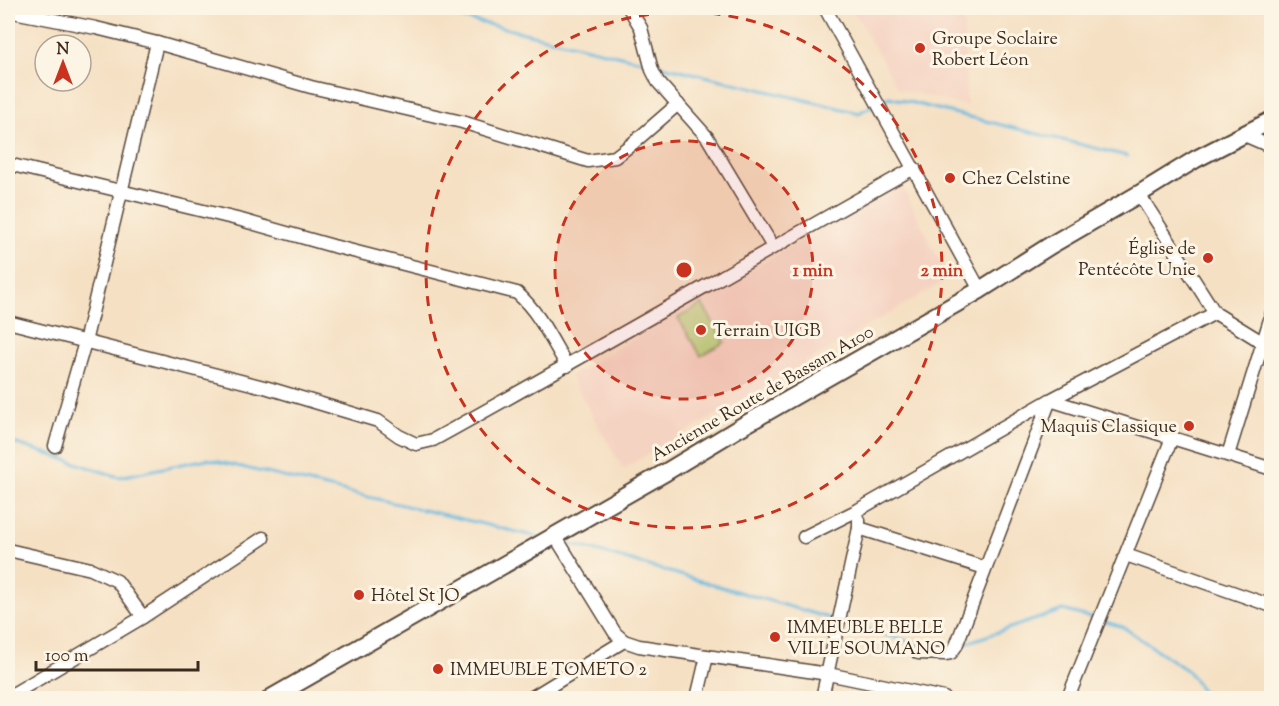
<svg xmlns="http://www.w3.org/2000/svg" width="1279" height="706" viewBox="0 0 1279 706" font-family="'Sorts Mill Goudy',serif">
<rect width="100%" height="100%" fill="#fcf5e5"/>
<filter id="ink" filterUnits="userSpaceOnUse"><feTurbulence type="fractalNoise" baseFrequency=".0167" numOctaves="2"/><feDisplacementMap in="SourceGraphic" scale="12" xChannelSelector="R" yChannelSelector="G"/><feConvolveMatrix kernelMatrix="1 2 1 2 8 2 1 2 1" color-interpolation-filters="sRGB"/></filter>
<filter id="wash" filterUnits="userSpaceOnUse"><feTurbulence type="fractalNoise" baseFrequency=".008" numOctaves="4" result="noise"/><feDisplacementMap in="SourceGraphic" scale="24" xChannelSelector="R" yChannelSelector="G"/><feGaussianBlur stdDeviation="1.35" result="paint"/><feColorMatrix in="noise" values="0 0 0 0 0 0 0 0 0 0 0 0 0 0 0 0 0 1.4 0 .05"/><feComposite in="paint" operator="in"/></filter>
<g filter="url(#wash)">
<rect width="100%" height="100%" fill="#f5e0c3"/>
<g fill="#f5d3c2">
<path d="M852 8H963L967 106 898 89Z"/>
<path d="M901 183 948 279 623 469 570 376Z"/>
</g>
<path fill="#b5d77f" stroke="#78804e" stroke-width="1.5" d="M702 304 725 342 701 356 678 318Z"/>
<g fill="none" stroke-linecap="round" stroke-linejoin="round">
<g stroke="#61b6dd" stroke-width="3">
<path d="M420 8 646 62"/>
<path d="M655 64 859 113 875 104"/>
<path d="M881 101 889 97 1127 156"/>
<path d="M8 441 119 477 207 459 538 537"/>
<path d="M565 543 590 549 836 620"/>
<path d="M1102 621 1123 627 1188 671 1207 698"/>
<path d="M842 622 931 648"/>
<path d="M960 645 1063 610 1096 619"/>
</g>
</g>
</g>
<g filter="url(#ink)">
<g fill="none" stroke-linecap="round" stroke-linejoin="round">
<defs>
<g id="street">
<path d="M629 8 641 28 652 70 658 82 707 137 773 247"/>
<path d="M825 8 980 290"/>
<path d="M8 11 96 28 157 43 311 87 462 122 588 161 615 157 632 144 678 104"/>
<path d="M1242 134 1272 147"/>
<path d="M8 164 241 220 333 246 517 293C539 312 552 341 567 366"/>
<path d="M1139 194 1215 313 1262 342"/>
<path d="M8 322 268 388 378 421 399 436 416 444 433 440C594 351 753 258 914 168"/>
<path d="M55 446 85 342 157 43"/>
<path d="M1228 455 1272 313"/>
<path d="M859 520V528L985 568"/>
<path d="M555 536 615 633 624 641 639 646 828 674 944 698"/>
<path d="M804 537 858 510 1050 400 1215 313"/>
<path d="M8 550 91 569 117 581 143 617"/>
<path d="M1126 555 1272 606"/>
<path d="M918 653 945 654 951 653 956 646 1050 400 1272 469"/>
<path d="M8 697 143 617 263 538"/>
<path d="M531 698 624 641"/>
<path d="M697 698 707 656"/>
<path d="M822 698 859 528"/>
<path d="M1068 698 1172 438"/>
</g>
<path id="secondary" d="M271 698 666 472 739 428 980 290 1051 245 1139 194 1196 159 1272 120"/>
</defs>
<use href="#street" stroke="#574537" stroke-width="15"/>
<use href="#secondary" stroke="#574537" stroke-width="20"/>
<use href="#street" stroke="#fff" stroke-width="12"/>
<use href="#secondary" stroke="#fff" stroke-width="16"/>
</g>
</g>
<circle cx="684" cy="270" r="129" fill="#c8321e" fill-opacity=".12"/>
<g fill="none" stroke="#c8321e" stroke-width="3" stroke-dasharray="10 8">
<circle cx="684" cy="270" r="129"/>
<circle cx="684" cy="270" r="258"/>
</g>
<g fill="#c8321e" stroke="#fcf5e5" stroke-width="2">
<circle cx="920" cy="48" r="6"/>
<circle cx="950" cy="178" r="6"/>
<circle cx="1208" cy="258" r="6"/>
<circle cx="701" cy="330" r="6"/>
<circle cx="1189" cy="426" r="6"/>
<circle cx="359" cy="595" r="6"/>
<circle cx="775" cy="637" r="6"/>
<circle cx="438" cy="669" r="6"/>
</g>
<g text-anchor="middle" stroke-width="6" stroke-linejoin="round" paint-order="stroke">
<g font-size="18" fill="#3b2a1e" stroke="#fcf5e5" text-anchor="start">
<text x="932" y="44">Groupe Soclaire<tspan x="932" dy="21">Robert Léon</tspan></text>
<text x="962" y="184">Chez Celstine</text>
<text x="1196" y="254" text-anchor="end">Église de<tspan x="1196" dy="21">Pentécôte Unie</tspan></text>
<text x="713" y="336">Terrain UIGB</text>
<text x="1177" y="432" text-anchor="end">Maquis Classique</text>
<text x="371" y="601">Hôtel St JO</text>
<text x="787" y="633">IMMEUBLE BELLE<tspan x="787" dy="21">VILLE SOUMANO</tspan></text>
<text x="450" y="675">IMMEUBLE TOMETO 2</text>
</g>
<g font-size="18" fill="#3b2a1e" stroke="#fcf5e5">
<text transform="translate(762 393) rotate(-30)" y="6">Ancienne Route de Bassam A100</text>
</g>
</g>
<circle cx="684" cy="270" r="9" fill="#c8321e" stroke="#fcf5e5" stroke-width="3"/>
<g font-size="18" text-anchor="middle" font-weight="bold" fill="#c8321e" stroke="#fcf5e5" stroke-width="6" stroke-linejoin="round" paint-order="stroke">
<text x="813" y="276">1 min</text>
<text x="942" y="276">2 min</text>
</g>
<rect width="1279" height="706" fill="none" stroke="#fcf5e5" stroke-width="30"/>
<g transform="translate(63 63)"><circle r="28" fill="#fcf5e5" stroke="#afa495" stroke-width="1.5"/>
<path d="M0-4.5L10 22L0 15L-10 22Z" fill="#c8321e"/>
<text y="-9" font-size="16" font-weight="bold" text-anchor="middle" fill="#3b2a1e">N</text>
</g>
<path d="M36 661v9h162v-9" fill="none" stroke="#3b2a1e" stroke-width="3"/>
<text x="45" y="661" font-size="18" fill="#3b2a1e" stroke="#fcf5e5" stroke-width="4.5" paint-order="stroke">100 m</text>
</svg>
